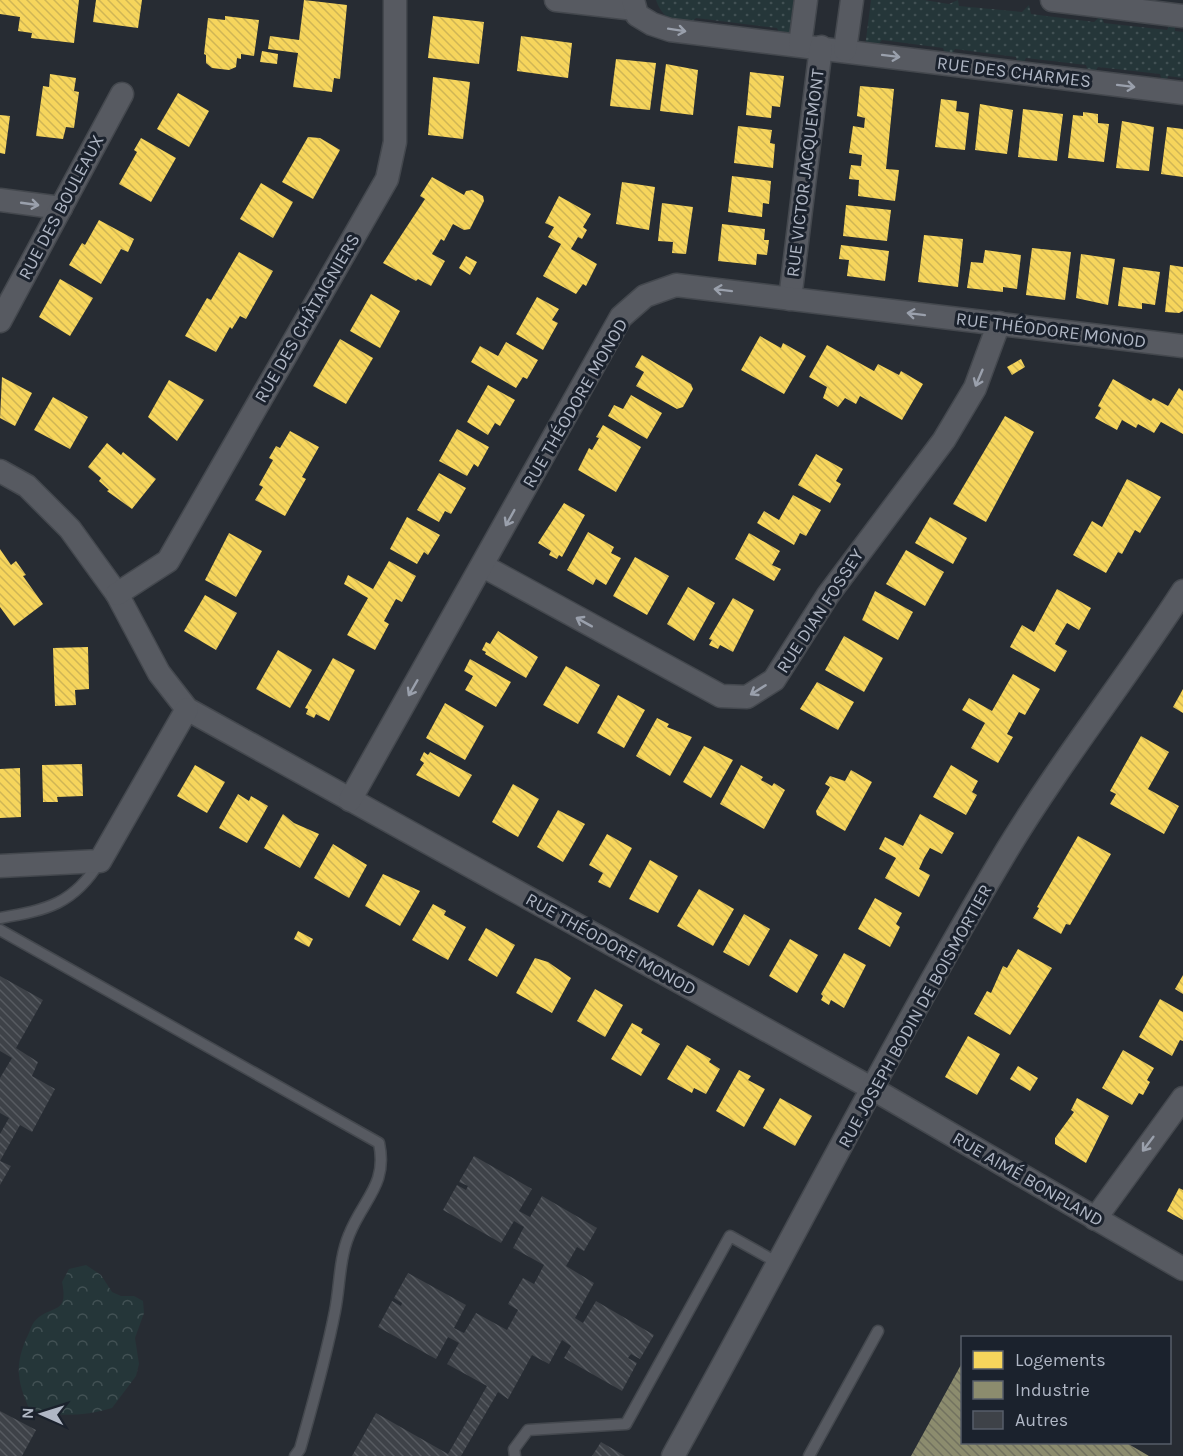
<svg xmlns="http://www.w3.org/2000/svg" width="1183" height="1456" viewBox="0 0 1183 1456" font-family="Karla,sans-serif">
<defs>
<pattern id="grass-dots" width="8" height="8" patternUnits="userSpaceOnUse" patternTransform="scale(1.5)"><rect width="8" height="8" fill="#253639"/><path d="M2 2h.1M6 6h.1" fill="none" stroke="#425154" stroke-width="1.8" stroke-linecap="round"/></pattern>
<pattern id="forest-crowns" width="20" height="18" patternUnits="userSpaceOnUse" patternTransform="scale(1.5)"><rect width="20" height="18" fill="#253639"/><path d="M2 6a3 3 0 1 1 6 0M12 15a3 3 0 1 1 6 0" fill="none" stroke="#425154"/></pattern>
<pattern id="homes-back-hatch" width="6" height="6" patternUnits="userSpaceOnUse" patternTransform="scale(1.5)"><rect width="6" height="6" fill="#f6d55c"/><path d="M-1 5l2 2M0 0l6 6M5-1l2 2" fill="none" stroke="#cfb555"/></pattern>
<pattern id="industry-back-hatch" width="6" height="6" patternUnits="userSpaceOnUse" patternTransform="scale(1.5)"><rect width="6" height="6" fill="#8c8c6e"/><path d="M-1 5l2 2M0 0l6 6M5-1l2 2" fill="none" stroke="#72725f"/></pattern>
<pattern id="building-back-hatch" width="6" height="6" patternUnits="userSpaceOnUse" patternTransform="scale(1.5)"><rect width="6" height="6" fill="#3e4248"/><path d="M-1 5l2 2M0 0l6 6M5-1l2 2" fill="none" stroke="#575b61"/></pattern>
</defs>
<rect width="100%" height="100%" fill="#272c33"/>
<g fill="url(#grass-dots)">
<path d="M656 0H794L789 38 781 36 777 28 696 18 689 25C672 20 662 18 656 0Z"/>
<path d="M871 0H924L949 4 958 0 959 6 1022 12 1029 5 1031 14 1094 22 1101 16 1104 23 1167 30 1171 23H1175V31L1183 32V78L1168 76 1166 84 1163 83 1160 74 1098 67 1093 75H1089L1086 65 1026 58 1022 66H1018L1016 57 955 49 950 57H946L943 48 882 40 876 47H865Z"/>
</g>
<path fill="url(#forest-crowns)" d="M86 1265 101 1275 112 1292 121 1296H134L143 1301 144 1313 135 1338 139 1364 136 1376 112 1408C86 1416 58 1417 30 1411 18 1383 14 1368 26 1339 29 1334 31 1326 34 1322 51 1303 69 1317 62 1282L69 1269Z"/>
<g fill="url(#homes-back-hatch)">
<path d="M0 0H79L74 43 31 38 32 33 18 31 20 17 0 14Z"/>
<path d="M96 0H142L138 28 93 22Z"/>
<path d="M304 0 347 5 340 79 334 78 332 92 293 87 298 53 268 49 270 36 299 40Z"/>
<path d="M225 16 259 20 254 56 241 54V59L237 58 236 67 229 70 212 68 206 63V55L204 54 208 18 225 20Z"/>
<path d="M433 16 484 22 479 64 428 58Z"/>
<path d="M521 36 572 43 568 78 517 71Z"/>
<path d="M262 51 278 54 277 64 260 62Z"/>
<path d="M616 59 656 63 650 110 610 106Z"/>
<path d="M666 64 698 70 693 115 660 111Z"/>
<path d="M750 72 784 76 780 107 772 106 771 118 746 115Z"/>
<path d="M50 74 76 78 74 91 79 92 74 128 66 127 63 139 36 136 43 86 49 87Z"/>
<path d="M433 77 470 82 463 139 428 135Z"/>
<path d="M860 86 894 89 886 169 899 170 895 201 858 196 859 180 849 179 851 165 861 166 862 155 849 153 853 126 864 128 865 118 857 116Z"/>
<path d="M178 93 209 111 189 147 157 129Z"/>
<path d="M941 99 957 101 956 111 969 113 965 150 935 147Z"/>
<path d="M980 104 1013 110 1007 154 975 150Z"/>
<path d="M1023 109 1063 114 1057 161 1018 157Z"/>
<path d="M1083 112 1098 114V123L1109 124 1104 162 1068 158 1073 115 1083 116Z"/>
<path d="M0 115 10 116 5 154 0 153Z"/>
<path d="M1122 121 1154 127 1149 171 1116 168Z"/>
<path d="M738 126 772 130 770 143 775 144 773 168 734 163Z"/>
<path d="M1167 127 1183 129V177L1161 174Z"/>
<path d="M308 137 320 138 340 150 313 199 282 182Z"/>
<path d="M141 138 176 158 151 202 119 184 137 152 134 150Z"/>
<path d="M732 176 771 181 769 204 763 203 762 217 728 212Z"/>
<path d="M432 177 464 195 466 191 472 190 483 196 484 201 470 229 464 230 453 224 444 241 441 239 432 254 445 261 431 286 418 279 416 281 383 263 425 199 420 196Z"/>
<path d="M622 182 655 187 649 230 616 224Z"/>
<path d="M261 183 293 202 273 238 240 219Z"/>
<path d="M559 196 591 214 583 227 587 230 582 239 578 237 571 249 597 264 586 286 583 284 576 294 543 276 561 244 548 237 554 227 545 223Z"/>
<path d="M662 203 693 207 686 254 672 253 673 242 658 241Z"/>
<path d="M846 205 891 210 887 241 843 236Z"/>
<path d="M99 220 134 239 128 252 121 249 101 284 69 265 82 243 85 245Z"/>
<path d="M722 224 765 229 764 240H769L767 255 757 254 756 265 718 261Z"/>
<path d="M924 235 963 239 958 287 918 282Z"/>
<path d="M841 245 889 251 885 281 847 276 849 260 839 259Z"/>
<path d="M1032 248 1071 252 1065 300 1026 295Z"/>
<path d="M985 250 1021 255 1017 289 1003 287V292L967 288 971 262 983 263Z"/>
<path d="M239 252 273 271 246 319 240 316 232 329 230 327 216 352 185 336 207 298 211 300Z"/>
<path d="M1081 254 1115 259 1108 305 1076 298Z"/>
<path d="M466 256 477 262 470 275 459 268Z"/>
<path d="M1170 265 1183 267V311L1179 313 1165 312Z"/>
<path d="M1123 267 1160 272 1155 305 1142 303V309L1118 306Z"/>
<path d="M60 279 93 298 70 336 39 317Z"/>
<path d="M371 294 400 311 380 348 350 331Z"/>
<path d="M537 297 559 309 552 320 558 323 543 350 516 334Z"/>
<path d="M760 336 781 348 783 343 806 356 784 394 741 370Z"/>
<path d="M340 339 373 358 346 404 313 386Z"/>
<path d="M506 342 538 360 527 379 523 377 516 388 471 362 480 346 498 356Z"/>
<path d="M827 345 874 371 878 364 899 375 901 371 923 384 902 420 860 396 856 404 845 398 838 407 823 398 827 387 809 377Z"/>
<path d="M642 355 691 384 693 389 683 407 677 409 636 386 644 372 635 367Z"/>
<path d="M1021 359 1025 367 1012 375 1007 367Z"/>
<path d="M2 377 32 393 15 426 0 418Z"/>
<path d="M1113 379 1151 401 1153 398 1168 406 1179 388 1183 391V434L1161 422 1154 433 1138 424 1136 428 1122 420 1117 430 1095 418 1101 408 1098 406Z"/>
<path d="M169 380 204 400 177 441 148 417Z"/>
<path d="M488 385 515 400 500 426 495 423 488 435 467 422Z"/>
<path d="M631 395 662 413 647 439 608 416 614 405 623 409Z"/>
<path d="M53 397 88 417 70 449 34 430Z"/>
<path d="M1005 416 1034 432 986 522 953 504Z"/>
<path d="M603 425 641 447 616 492 578 470 589 448 592 450 599 438 596 437Z"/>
<path d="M457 429 489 447 478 467 474 464 467 476 439 461Z"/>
<path d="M290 431 319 447 302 477 306 479 285 516 255 500 263 487 259 485 273 460 269 458 276 446 280 448Z"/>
<path d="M107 443 121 455 123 452 156 479 132 509 107 491 109 490 99 481 101 478 88 467Z"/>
<path d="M816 454 843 469 836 481 841 484 830 503 798 485Z"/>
<path d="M439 473 466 488 451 514 445 511 439 522 417 510Z"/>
<path d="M1127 479 1161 497 1140 533 1135 530 1122 554 1118 552 1106 573 1073 555 1092 521 1102 527Z"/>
<path d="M793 495 821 510 806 536 800 533 794 545 757 523 764 511 779 520Z"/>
<path d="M564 503 585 515 562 557 559 555 557 559 549 555 551 551 538 543Z"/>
<path d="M407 517 440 535 428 555 424 552 417 564 390 549Z"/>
<path d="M930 517 967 538 953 564 915 543Z"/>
<path d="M588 532 614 547 611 553 621 558 606 585 596 579 593 585 567 570Z"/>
<path d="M229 533 262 551 236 597 205 580Z"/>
<path d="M749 533 780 551 772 565 781 569 774 581 735 559Z"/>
<path d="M0 549 11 565 16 561 26 575 23 576 43 604 14 626 0 607Z"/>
<path d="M906 550 944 572 925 606 886 584Z"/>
<path d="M635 557 669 576 647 615 613 596Z"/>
<path d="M389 561 416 576 402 602 396 599 384 621 389 624 375 650 347 635 368 598 344 584 348 575 373 589Z"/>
<path d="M688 587 715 603 694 641 667 624Z"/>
<path d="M1057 589 1091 608 1079 630 1067 623 1061 633 1055 644 1067 651 1055 672 1010 647 1022 625 1034 632Z"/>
<path d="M875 591 913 612 898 640 862 620Z"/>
<path d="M205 595 237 613 216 650 184 631Z"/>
<path d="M733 598 754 610 733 652 720 645 718 649 709 645 712 640 709 639Z"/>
<path d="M498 631 538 657 526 678 485 654 486 652 482 650 486 642 490 644Z"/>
<path d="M844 636 883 658 864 692 825 670Z"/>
<path d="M88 647 89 689 75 690 76 705 55 706 53 648Z"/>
<path d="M278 650 312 670 290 708 256 689Z"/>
<path d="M333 658 355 670 329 721 316 714 314 718 306 714 308 709 305 708Z"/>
<path d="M470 659 511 682 496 707 465 690 473 676 464 671Z"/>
<path d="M566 666 600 685 578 724 543 705Z"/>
<path d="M1013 674 1040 689 1025 715 1019 712 1007 734 1013 737 998 763 971 748 985 723 962 710 969 698 992 711Z"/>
<path d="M817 682 854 702 838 730 800 709Z"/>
<path d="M1183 689V713L1173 707Z"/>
<path d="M618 695 645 710 624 748 597 733Z"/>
<path d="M445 703 484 726 465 760 426 738Z"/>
<path d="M657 718 669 724 667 727 692 737 670 776 636 756Z"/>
<path d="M1141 736 1169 752 1148 789 1179 806 1164 834 1110 804 1116 794 1110 791Z"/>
<path d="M704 746 733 760 711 798 683 782Z"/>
<path d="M424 752 428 755 430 752 472 775 459 797 416 775 424 763 420 760Z"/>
<path d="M82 764 83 796 57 797 58 802H43L42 765Z"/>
<path d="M195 765 225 782 207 813 177 796Z"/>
<path d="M741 765 763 777 761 780 772 786 774 783 785 790 764 829 720 804Z"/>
<path d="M951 765 978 781 972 792 977 795 966 815 933 797Z"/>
<path d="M20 768 21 817 0 818V769Z"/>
<path d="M851 770 872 782 845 831 817 815 816 811 830 787 825 784 830 776 845 781Z"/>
<path d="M513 784 539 799 518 837 492 822Z"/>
<path d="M238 794 249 801 251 796 268 806 247 843 219 828Z"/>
<path d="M558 810 585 824 563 862 537 847Z"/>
<path d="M283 814 294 823 319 834 300 868 264 848Z"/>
<path d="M920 814 954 833 942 854 930 848 924 858 919 869 930 875 919 897 885 878 896 858 879 849 885 837 903 846Z"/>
<path d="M607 834 632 848 610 888 598 882 603 873 589 865Z"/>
<path d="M1078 836 1111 854 1070 925 1066 924 1061 934 1033 918 1039 908 1037 907Z"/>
<path d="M333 844 367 865 349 898 314 878Z"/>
<path d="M650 860 678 876 658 913 629 899Z"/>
<path d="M383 874 420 891 400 926 365 906Z"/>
<path d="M699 889 734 909 713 946 677 926Z"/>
<path d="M875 898 902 913 896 924 900 927 890 947 858 929Z"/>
<path d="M433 904 446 911 444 915 466 927 448 960 412 940Z"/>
<path d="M744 914 770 929 749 966 723 952Z"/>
<path d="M486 928 515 945 497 977 468 960Z"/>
<path d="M298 931 313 939 309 947 294 939Z"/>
<path d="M790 939 818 955 797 993 769 976Z"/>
<path d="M1018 949 1052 968 1010 1035 974 1014 987 991 991 993 1003 966 1007 968Z"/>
<path d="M844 953 866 965 844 1008 831 1000 829 1005 821 1000 823 996 821 994Z"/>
<path d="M535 958 548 962 571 978 552 1013 516 993Z"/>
<path d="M1183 975V994L1175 989Z"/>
<path d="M595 989 623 1005 605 1037 577 1021Z"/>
<path d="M1160 999 1183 1012V1041L1180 1040 1172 1056 1139 1037Z"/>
<path d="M632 1023 643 1029 641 1033 660 1044 641 1076 611 1059Z"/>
<path d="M968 1036 1000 1054 977 1095 945 1077Z"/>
<path d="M687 1045 711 1059 709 1062 720 1069 706 1094 694 1088 692 1093 667 1079Z"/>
<path d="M1123 1050 1154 1068 1147 1080 1150 1082 1143 1095 1139 1093 1132 1105 1102 1088Z"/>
<path d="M1018 1066 1038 1078 1030 1091 1010 1079Z"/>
<path d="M739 1070 751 1076 748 1080 765 1089 744 1127 716 1111Z"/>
<path d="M780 1098 812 1116 795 1146 763 1128Z"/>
<path d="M1077 1098 1109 1116 1086 1163 1055 1144V1138L1074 1112 1071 1110Z"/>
<path d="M1179 1188 1183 1190V1220L1167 1211Z"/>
</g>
<path fill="url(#industry-back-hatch)" d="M962 1363V1442H1125L1149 1456H911Z"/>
<g fill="url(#building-back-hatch)">
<path d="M0 976 43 1000 16 1048 38 1062 32 1076 55 1089 32 1132 20 1125 0 1161 11 1166 0 1185V1134L9 1118 0 1113V1078L12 1058 0 1051Z"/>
<path d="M474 1156 532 1189 519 1211 530 1217 542 1196 597 1228 584 1251 577 1247 566 1266 594 1283 575 1318 583 1323 596 1301 654 1335 640 1359 631 1354 628 1358 637 1363 622 1391 564 1358 571 1346 562 1340 549 1364 532 1355 508 1399 498 1392 461 1456H352L376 1413 448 1454 487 1386 447 1364 459 1343 448 1337 436 1359 378 1327 392 1301 401 1306 402 1303 394 1298 408 1273 466 1305 454 1328 464 1333 476 1313 507 1330 518 1310 508 1304 523 1278 534 1284 544 1265 513 1248 524 1227 514 1221 501 1243 443 1210 457 1185 466 1190 468 1186 459 1182Z"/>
<path d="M0 1411 36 1430 22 1456H0Z"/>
<path d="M601 1442 625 1456H592Z"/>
</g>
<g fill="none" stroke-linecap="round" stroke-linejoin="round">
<defs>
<g id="service">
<path d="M0 918C47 910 74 904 100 861"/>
<path d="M0 930 379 1143C388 1185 363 1199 349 1235 339 1259 340 1286 335 1311 326 1358 313 1403 300 1449L295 1456"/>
<path d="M515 1456 514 1449 528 1430 626 1424 730 1236 780 1264"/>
<path d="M809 1456 878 1331"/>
</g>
<g id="minor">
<path d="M556 0 635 9"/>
<path d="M633 0 637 15 652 24 670 30 1183 93"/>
<path d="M1052 0 1183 16"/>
<path d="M800 45 806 0"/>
<path d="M845 50 852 0"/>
<path d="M0 200 61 208"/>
<path d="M790 299 821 47"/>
<path d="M0 321 122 94"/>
<path d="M0 471 27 486 70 529 117 594 159 673 187 709 873 1089 1183 1269"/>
<path d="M483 566 721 696 747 697 774 680 828 595 944 440 975 388 999 323"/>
<path d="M117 594 168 561 387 179 395 142V0"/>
<path d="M350 800 621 317 645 296 676 285 1183 346"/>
<path d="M0 866 100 861 187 709"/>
<path d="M1095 1219 1183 1098"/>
<path d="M673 1456C785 1255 889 1048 1007 850 1061 761 1126 679 1183 591"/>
</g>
</defs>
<use href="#service" stroke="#44484e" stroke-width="13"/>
<use href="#minor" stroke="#44484e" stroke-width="25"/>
<use href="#service" stroke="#575a61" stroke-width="10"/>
<use href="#minor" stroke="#575a61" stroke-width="22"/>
</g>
<defs><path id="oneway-shaft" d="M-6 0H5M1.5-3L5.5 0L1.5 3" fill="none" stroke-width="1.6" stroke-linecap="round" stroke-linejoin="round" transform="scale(1.5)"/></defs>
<g stroke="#9aa0ac">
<use href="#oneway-shaft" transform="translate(677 30) rotate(9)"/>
<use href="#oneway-shaft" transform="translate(891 56) rotate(7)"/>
<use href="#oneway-shaft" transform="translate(1126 86) rotate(7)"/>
<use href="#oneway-shaft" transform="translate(30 204) rotate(8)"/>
<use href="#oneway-shaft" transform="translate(723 290) rotate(-173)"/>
<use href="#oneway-shaft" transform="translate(916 314) rotate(-173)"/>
<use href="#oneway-shaft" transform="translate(979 378) rotate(113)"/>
<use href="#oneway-shaft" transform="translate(510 518) rotate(119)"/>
<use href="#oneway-shaft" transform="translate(584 622) rotate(-151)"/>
<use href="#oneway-shaft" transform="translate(413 688) rotate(120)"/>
<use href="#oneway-shaft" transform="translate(758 690) rotate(148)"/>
<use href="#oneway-shaft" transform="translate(1148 1144) rotate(127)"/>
</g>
<g text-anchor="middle" stroke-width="6" stroke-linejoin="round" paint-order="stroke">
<g font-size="18" fill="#b0b7c5" stroke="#1b222d">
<text transform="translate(1014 72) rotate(7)" y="6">RUE DES CHARMES</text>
<text transform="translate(805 173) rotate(-83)" y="6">RUE VICTOR JACQUEMONT</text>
<text transform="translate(61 207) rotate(-62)" y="6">RUE DES BOULEAUX</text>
<text transform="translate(307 318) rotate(-60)" y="6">RUE DES CHÂTAIGNIERS</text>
<text transform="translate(1051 330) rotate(7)" y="6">RUE THÉODORE MONOD</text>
<text transform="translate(575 403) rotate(-60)" y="6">RUE THÉODORE MONOD</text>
<text transform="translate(820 611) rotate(-57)" y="6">RUE DIAN FOSSEY</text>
<text transform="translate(611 944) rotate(29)" y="6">RUE THÉODORE MONOD</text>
<text transform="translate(915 1016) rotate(-61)" y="6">RUE JOSEPH BODIN DE BOISMORTIER</text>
<text transform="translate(1028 1179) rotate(30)" y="6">RUE AIMÉ BONPLAND</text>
</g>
</g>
<rect x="961" y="1336" width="210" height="108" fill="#1b222d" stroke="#575e6a" stroke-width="1.5"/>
<rect x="973" y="1351" width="30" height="18" fill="#f6d55c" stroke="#575e6a" stroke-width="1.5"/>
<text x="1015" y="1366" font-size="18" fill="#b0b7c5">Logements</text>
<rect x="973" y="1381" width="30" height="18" fill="#8c8c6e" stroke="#575e6a" stroke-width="1.5"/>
<text x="1015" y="1396" font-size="18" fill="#b0b7c5">Industrie</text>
<rect x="973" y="1411" width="30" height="18" fill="#3e4248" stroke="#575e6a" stroke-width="1.5"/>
<text x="1015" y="1426" font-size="18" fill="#b0b7c5">Autres</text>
<g transform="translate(42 1414) rotate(273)" stroke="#1b222d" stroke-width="4.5" paint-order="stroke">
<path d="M0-4.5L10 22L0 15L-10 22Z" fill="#b0b7c5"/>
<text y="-9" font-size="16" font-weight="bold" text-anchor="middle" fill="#b0b7c5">N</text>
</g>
</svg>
